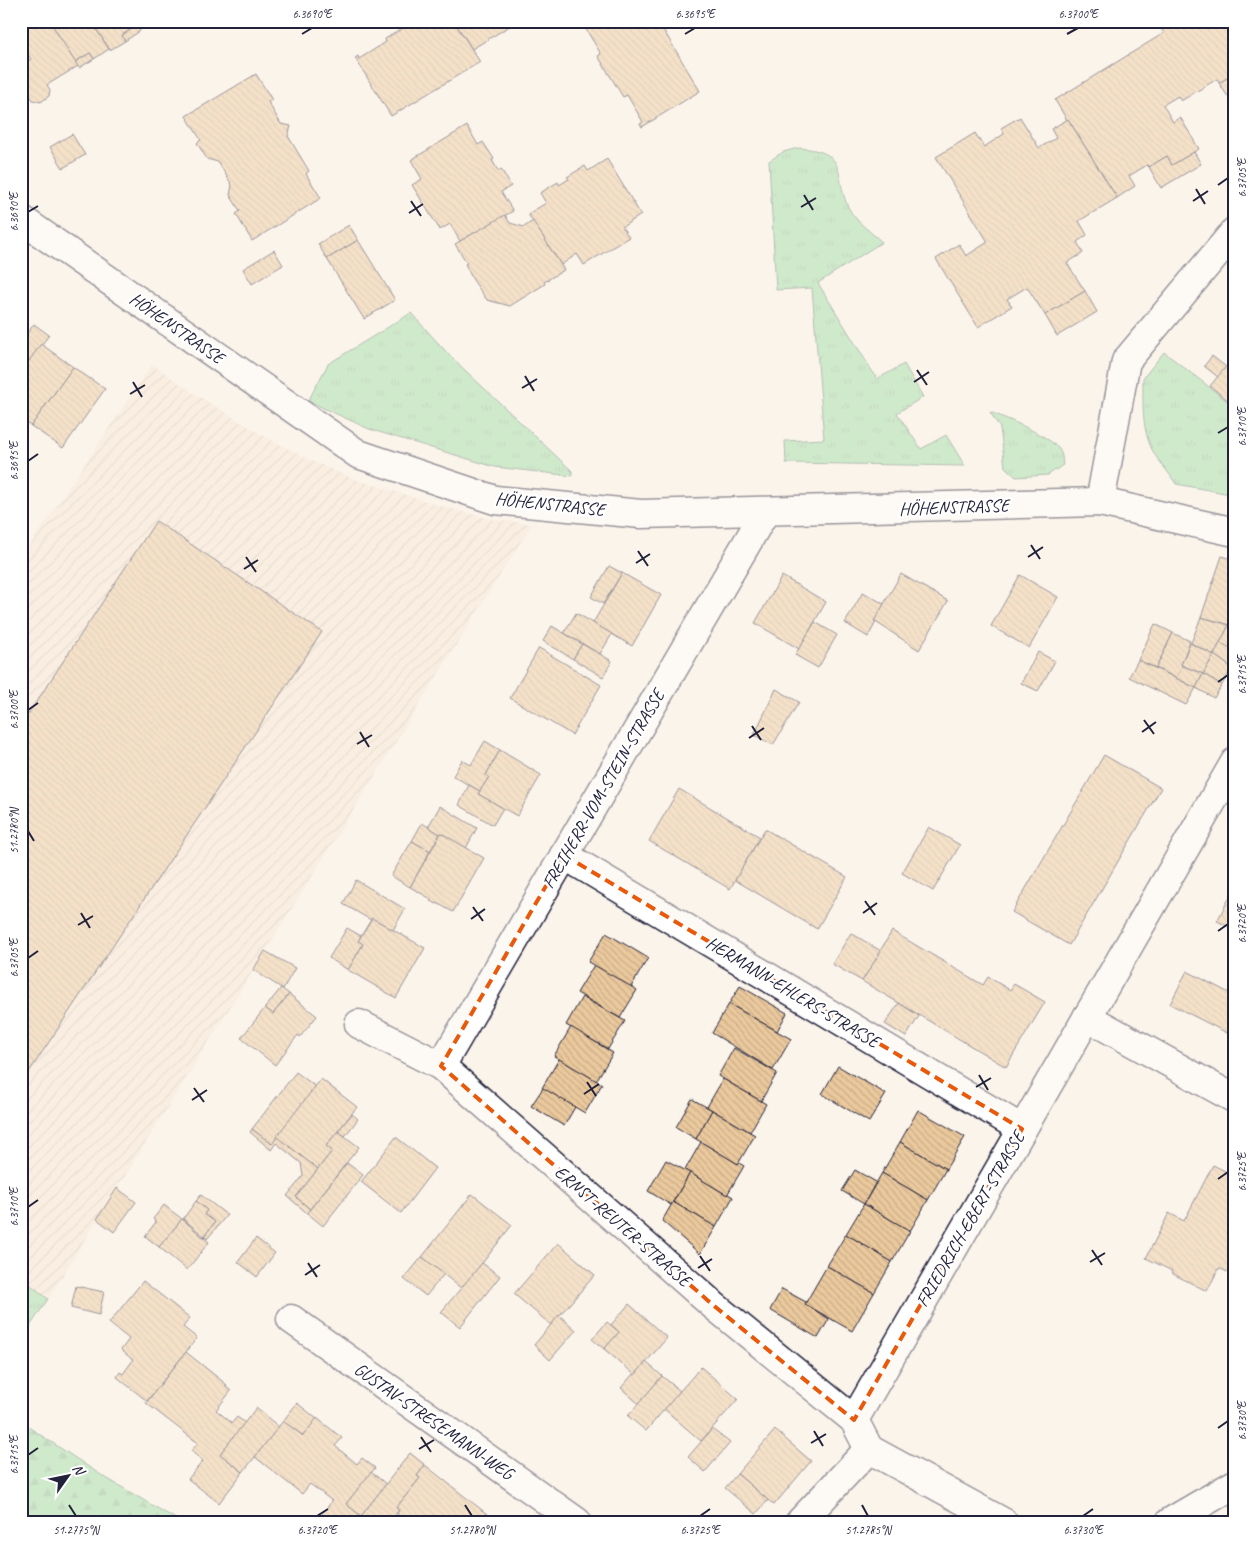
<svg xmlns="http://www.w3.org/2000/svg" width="1256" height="1543" viewBox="0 0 1256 1543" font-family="Caveat,sans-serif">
<defs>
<pattern id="industrial-furrows" width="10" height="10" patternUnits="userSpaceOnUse" patternTransform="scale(1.25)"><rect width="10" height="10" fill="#f6e7d4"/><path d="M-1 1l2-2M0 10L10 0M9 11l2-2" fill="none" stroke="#d3c6b7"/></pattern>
<pattern id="grass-tufts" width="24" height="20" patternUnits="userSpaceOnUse" patternTransform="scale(1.25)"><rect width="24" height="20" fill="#9adba5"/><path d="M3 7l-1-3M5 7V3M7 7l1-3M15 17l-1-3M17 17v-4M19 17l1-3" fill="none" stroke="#84bc8f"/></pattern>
<pattern id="forest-firs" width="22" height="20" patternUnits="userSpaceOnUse" patternTransform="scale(1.25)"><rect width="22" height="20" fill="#9adba5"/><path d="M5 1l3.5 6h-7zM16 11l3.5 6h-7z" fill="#84bc8f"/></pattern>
<pattern id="building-back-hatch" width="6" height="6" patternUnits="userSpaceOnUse" patternTransform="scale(1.25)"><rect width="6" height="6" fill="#ebc99d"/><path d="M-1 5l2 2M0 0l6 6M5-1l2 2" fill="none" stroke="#c9ac88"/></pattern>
</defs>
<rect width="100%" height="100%" fill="#fbf4eb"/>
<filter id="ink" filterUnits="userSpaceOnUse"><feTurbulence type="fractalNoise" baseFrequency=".02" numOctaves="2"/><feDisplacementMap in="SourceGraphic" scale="10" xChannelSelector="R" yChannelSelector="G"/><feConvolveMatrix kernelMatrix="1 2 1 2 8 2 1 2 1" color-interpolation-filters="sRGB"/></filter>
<g filter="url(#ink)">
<path fill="url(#industrial-furrows)" d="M152 364 192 392 262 435 310 460 354 479 448 508 491 519 532 524 48 1299 21 1277V559Z"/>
<g fill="url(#grass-tufts)" stroke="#5e7e70">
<path d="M798 148C854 151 831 179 851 212 858 223 872 233 882 242L818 283 877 379 904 364 923 397 897 413 921 449 946 435 965 466 786 463 785 441 824 439 812 288 776 290 769 161 783 152Z"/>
<path d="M411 313 450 356 572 471V476L495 467 369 429 308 401 328 364Z"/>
<path d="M1164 352 1235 407V495L1176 484C1170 474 1162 465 1155 455 1141 432 1143 404 1143 378Z"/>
<path d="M990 412C1005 418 1057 438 1061 453 1063 457 1062 461 1063 465L1048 475 1016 477 1005 467 1000 428Z"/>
<path d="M21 1277 48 1299 21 1340Z"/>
</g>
<path fill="url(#forest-firs)" stroke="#5e7e70" d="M21 1422 101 1475 181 1522H21Z"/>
<g fill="url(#building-back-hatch)" stroke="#22223b">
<path d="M21 21H50L78 66 47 85 50 90 49 96 41 102 33 100 21 81V65L31 59 21 44Z"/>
<path d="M50 21H91L109 49 94 59 90 53 75 62Z"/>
<path d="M91 21H134L137 26 122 35 125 41 110 50Z"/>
<path d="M142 21H153L139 30 136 25Z"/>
<path d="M414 21 416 24 420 21H454L480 62 391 116 355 58 358 56 359 59 386 42 385 39Z"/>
<path d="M454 21H518L472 49Z"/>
<path d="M586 21H658L700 91 642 127 640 124 643 122 627 95 623 97 598 56 601 54 584 26 581 28 580 25Z"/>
<path d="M1155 21H1235V73L1219 83 1217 79 1181 101 1178 96 1163 105 1173 122 1180 117 1199 149 1172 165 1167 156 1149 167 1147 165 1129 176 1135 186 1117 198 1068 119 1067 120 1055 100 1164 33Z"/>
<path d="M137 26 140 31 125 41 122 35Z"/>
<path d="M90 53 94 59 79 68 75 62Z"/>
<path d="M1235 73V101L1232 103 1219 83Z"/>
<path d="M256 74 272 100 268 102 281 124 291 126 288 136 309 171 306 174 321 198 252 241 236 214 240 211 230 195 232 185 218 162 207 159 197 143 201 140 186 116Z"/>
<path d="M1020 117 1039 148 1056 138 1051 129 1068 119 1117 198 1079 221 1087 235 1077 242 1083 253 1067 263 1085 291 1045 315 1027 287 1007 299 1012 306 978 327 936 259 959 244 966 256 988 242 936 157 975 133 984 147 1004 134 1001 128Z"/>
<path d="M467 126 478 145 483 142 494 159 492 160 498 171 501 169 511 186 501 192 513 211 460 241 450 224 440 230 412 185 422 179 411 160Z"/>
<path d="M72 134 85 155 63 168 50 147Z"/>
<path d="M1194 152 1201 164 1161 188 1149 167 1167 156 1172 165Z"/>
<path d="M607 159 641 215 622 227 629 237 584 265 577 254 561 265 528 214 546 203 540 193 558 182 559 185 569 179 567 177 585 166 588 171Z"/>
<path d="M505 215 510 223 524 227 533 221 564 270 544 282 545 284 510 306 487 300 473 280 465 264 467 263 455 244Z"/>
<path d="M349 225 358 240 327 259 318 244Z"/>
<path d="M358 240 395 300 364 319 327 259Z"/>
<path d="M274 250 283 265 252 284 243 269Z"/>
<path d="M1085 291 1097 312 1057 336 1045 315Z"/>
<path d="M34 324 49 335 27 364 21 360V342Z"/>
<path d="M41 344 73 367 31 426 21 418V372Z"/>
<path d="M1212 356 1226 367 1218 377 1204 366Z"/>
<path d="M1229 363 1235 368V406L1210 386Z"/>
<path d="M73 367 105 389 63 448 31 426Z"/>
<path d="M156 521 322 632 21 1084V725Z"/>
<path d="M1222 556 1235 560 1234 626 1201 617Z"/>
<path d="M609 566 622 573 603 604 591 597Z"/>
<path d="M622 573 661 595 632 646 593 623Z"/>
<path d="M901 574 948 601 919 650 874 621Z"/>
<path d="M1020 575 1058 597 1029 648 991 626Z"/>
<path d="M782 576 826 602 799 649 755 623Z"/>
<path d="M863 592 884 604 874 621 876 622 868 637 845 623Z"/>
<path d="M576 613 612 634 600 654 564 633Z"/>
<path d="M1201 617 1229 625 1214 655 1191 643Z"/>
<path d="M815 622 837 635 818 668 795 655Z"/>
<path d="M1155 624 1173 633 1156 668 1138 660Z"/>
<path d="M1235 624V650L1220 643 1229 625 1234 626Z"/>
<path d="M552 626 582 644 573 659 543 641Z"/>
<path d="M1173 633 1190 641 1181 665 1183 666 1176 678 1156 668Z"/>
<path d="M1190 643 1214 655 1203 674 1181 665Z"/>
<path d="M1220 643 1235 650V664L1232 668 1214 655Z"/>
<path d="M582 644 612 661 603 677 573 659Z"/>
<path d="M539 648 601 685 572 735 510 698Z"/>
<path d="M1038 652 1055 661 1038 691 1021 683Z"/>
<path d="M1214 655 1232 668 1222 685 1203 674Z"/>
<path d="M1138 660 1196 688 1186 705 1129 677Z"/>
<path d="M1183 666 1203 674 1196 688 1176 678Z"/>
<path d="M1203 674 1222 685 1214 698 1196 688Z"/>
<path d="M776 689 799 702 773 745 754 735Z"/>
<path d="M485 741 500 750 486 775 489 777 480 791 453 776 462 760 471 765Z"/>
<path d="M500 750 541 775 517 816 478 794 489 777 486 775Z"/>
<path d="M1104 755 1161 788 1069 945 1012 912Z"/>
<path d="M469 785 480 791 478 794 503 808 493 825 459 805Z"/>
<path d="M679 789 760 837 730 889 649 841Z"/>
<path d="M440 806 477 828 466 848 441 833 440 834 428 827Z"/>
<path d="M422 823 440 834 430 851 412 841Z"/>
<path d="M929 827 960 845 933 891 902 873Z"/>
<path d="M765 829 847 877 817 929 735 880Z"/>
<path d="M441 833 484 858 453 912 437 903V904L430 901 431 899 410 887Z"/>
<path d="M412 841 430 851 410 887 391 876Z"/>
<path d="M356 880 405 909 393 930 372 918 371 920 343 904Z"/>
<path d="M1235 887V930L1217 921Z"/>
<path d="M372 918 425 948 396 998 348 970 363 944 358 941Z"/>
<path d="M347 928 361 936 358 941 363 944 348 970 329 958Z"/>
<path d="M892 931 983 985 988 977 1010 990 1014 984 1045 1002 1006 1067 862 981Z"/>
<path d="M606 933 648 958 631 987 588 962Z"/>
<path d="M851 933 881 951 862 981 832 964Z"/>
<path d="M265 951 295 968 283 989 253 970Z"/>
<path d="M594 965 637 990 620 1018 577 993Z"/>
<path d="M1187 971 1235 996V1037L1170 1004Z"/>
<path d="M740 986 787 1013 777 1031 729 1004Z"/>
<path d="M281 988 289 994 273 1014 265 1008Z"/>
<path d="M289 994 317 1016 300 1037 298 1035 275 1065 241 1038 265 1008 273 1014Z"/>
<path d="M582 997 625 1021 608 1049 566 1025Z"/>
<path d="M899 1003 919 1016 906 1037 885 1024Z"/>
<path d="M729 1004 791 1039 773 1070 712 1033Z"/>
<path d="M571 1027 613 1053 596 1081 554 1056Z"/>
<path d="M734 1048 777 1073 761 1101 718 1076Z"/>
<path d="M559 1059 602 1084 585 1113 542 1088Z"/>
<path d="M838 1066 886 1094 869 1122 822 1094Z"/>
<path d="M296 1072 316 1087 272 1144 252 1129Z"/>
<path d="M321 1079 357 1107 326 1146 332 1151 318 1169 276 1137Z"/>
<path d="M723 1079 766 1104 750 1132 707 1107Z"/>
<path d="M543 1088 575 1107 564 1126 531 1106Z"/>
<path d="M692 1099 712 1110 696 1139 676 1127Z"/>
<path d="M712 1110 755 1135 738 1164 696 1139Z"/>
<path d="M918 1110 965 1137 946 1169 900 1142Z"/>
<path d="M352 1114 358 1119 345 1136 338 1131Z"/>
<path d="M252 1129 272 1144 277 1137 318 1169 296 1197 310 1209 307 1213 287 1196 303 1176 301 1163 276 1143 271 1150 250 1132Z"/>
<path d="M338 1131 359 1147 310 1209 296 1197 332 1151 326 1146Z"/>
<path d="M396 1137 435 1168 401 1213 361 1182Z"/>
<path d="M701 1142 738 1164 739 1163 744 1166 727 1195 685 1170Z"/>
<path d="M900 1142 946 1169 928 1200 882 1173Z"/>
<path d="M666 1160 690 1173 671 1205 648 1191Z"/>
<path d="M347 1163 363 1175 323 1226 307 1213Z"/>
<path d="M1213 1165 1235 1176V1276L1219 1268 1207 1291 1171 1273 1172 1271 1146 1258 1169 1213 1184 1221Z"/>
<path d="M855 1170 876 1182 864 1204 842 1191Z"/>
<path d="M690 1173 727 1195 728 1194 733 1197 716 1227 673 1202Z"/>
<path d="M882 1173 928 1200 910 1231 864 1204Z"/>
<path d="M117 1188 136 1202 114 1232 97 1219Z"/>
<path d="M472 1194 512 1225 462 1289 422 1257Z"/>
<path d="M201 1195 227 1215 207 1239 204 1236 215 1222 204 1214 207 1210 196 1201Z"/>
<path d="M196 1201 207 1210 204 1214 215 1222 204 1236 183 1219Z"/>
<path d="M673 1202 716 1227 700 1254 662 1221Z"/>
<path d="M864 1204 910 1231 892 1262 846 1234Z"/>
<path d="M164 1205 182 1219 159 1247 145 1236 156 1222 153 1219Z"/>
<path d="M182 1219 209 1242 187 1270 159 1247Z"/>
<path d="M846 1234 892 1262 874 1293 827 1266Z"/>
<path d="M256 1238 275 1253 257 1277 238 1262Z"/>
<path d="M558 1243 595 1275 551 1325 514 1294Z"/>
<path d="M422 1257 444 1274 426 1296 404 1279Z"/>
<path d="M482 1263 500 1276 460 1327 441 1312Z"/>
<path d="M827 1266 874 1293 852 1331 805 1304Z"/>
<path d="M143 1281 190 1318 183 1327 197 1338 147 1401 117 1377 120 1372 123 1374 133 1360 121 1350 129 1339 109 1323Z"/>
<path d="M76 1286 104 1292 99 1315 71 1308Z"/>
<path d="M782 1289 806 1302 805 1304 829 1319 818 1338 770 1310Z"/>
<path d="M629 1304 667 1338 635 1375 604 1349 619 1332 611 1325Z"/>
<path d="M559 1315 576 1330 550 1360 534 1345Z"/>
<path d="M607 1322 619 1332 604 1349 592 1339Z"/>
<path d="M186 1352 227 1385 225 1386 231 1391 216 1410 232 1423 237 1417 245 1423 220 1454 243 1472 219 1503 188 1479 203 1461 191 1451 198 1443 146 1403Z"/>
<path d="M646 1362 662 1376 639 1404 621 1388 633 1374 635 1375Z"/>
<path d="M701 1367 738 1399 701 1441 664 1409Z"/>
<path d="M662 1376 680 1391 646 1431 628 1416Z"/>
<path d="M297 1403 317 1419 303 1436 283 1421Z"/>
<path d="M256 1408 279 1427 243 1472 220 1454Z"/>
<path d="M317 1418 342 1438 335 1446 357 1464 362 1458 375 1468 346 1504 361 1516 356 1522H316L332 1501 310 1484 302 1494 255 1457 283 1421 303 1436Z"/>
<path d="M712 1429 730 1443 705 1472 688 1457Z"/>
<path d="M775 1430 811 1461 774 1505 737 1474Z"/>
<path d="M410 1453 425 1465 417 1476 420 1478 396 1508 399 1510 390 1522H368L361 1516Z"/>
<path d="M425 1465 497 1522H407L397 1514 399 1510 396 1508 420 1478 417 1476Z"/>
<path d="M371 1472 386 1484 361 1516 346 1504Z"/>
<path d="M737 1474 768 1500 756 1514 725 1488Z"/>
</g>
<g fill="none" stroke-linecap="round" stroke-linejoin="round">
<defs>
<g id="minor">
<path d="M21 219 358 454 495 500 641 514 1100 502 1235 532"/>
<path d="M1100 502 1126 361 1235 231"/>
<path d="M564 855 1022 1129"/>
<path d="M1087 1017 1235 1099"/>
<path d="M359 1024 441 1066 713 1305 854 1420 869 1449"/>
<path d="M441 1066 765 512"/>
<path d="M291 1319 577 1522"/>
<path d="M854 1420 1235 762"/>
<path d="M869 1449 1003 1522"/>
<path d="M800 1522 869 1449"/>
<path d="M1170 1522 1235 1484"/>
</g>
</defs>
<use href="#minor" stroke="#22223b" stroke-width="31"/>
<use href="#minor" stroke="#fff" stroke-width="28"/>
</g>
</g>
<path d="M0 0H1256V1543H0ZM564 855 1022 1129 854 1420 713 1305 441 1066Z" fill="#fbf4eb" fill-opacity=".55" fill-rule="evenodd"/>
<path fill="none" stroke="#e8590c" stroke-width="4" stroke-dasharray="10 6" stroke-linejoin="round" d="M564 855 1022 1129 854 1420 713 1305 441 1066Z"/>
<path fill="none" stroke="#22223b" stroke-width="2" d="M302 34 312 28M685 34 695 28M1067 34 1078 28M1218 185 1228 178M1196 189 1205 204M804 195 813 210M411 201 421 216M1193 201 1208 191M801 207 816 198M28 212 38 206M409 213 423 204M917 370 927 385M525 376 534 391M133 382 142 397M914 382 929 372M522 388 537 379M130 394 145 385M1218 433 1228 427M28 461 38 454M1031 545 1040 559M638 551 648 566M246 557 256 572M1028 557 1043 547M636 563 650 554M244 569 258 560M1218 682 1228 675M28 710 38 703M1144 720 1154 734M752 726 761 740M360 732 369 747M1142 732 1156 722M749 738 764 728M357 744 372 735M28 831 34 841M865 901 875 915M473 907 483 921M81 913 90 928M863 913 877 903M471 919 485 909M78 925 93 916M1218 931 1228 924M28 958 38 951M979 1075 988 1090M587 1082 596 1096M976 1087 991 1078M194 1088 204 1102M584 1094 599 1084M192 1100 207 1090M1218 1179 1228 1172M28 1207 38 1200M1092 1250 1102 1265M700 1256 710 1271M1090 1262 1105 1253M308 1263 317 1277M698 1268 712 1259M305 1275 320 1265M1218 1428 1228 1421M814 1431 823 1446M421 1437 431 1452M811 1443 826 1434M419 1449 434 1440M28 1455 38 1448M69 1505 76 1516M465 1505 472 1516M862 1505 868 1516M317 1516 328 1509M700 1516 710 1509M1083 1516 1093 1509"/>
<g text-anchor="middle" stroke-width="5" stroke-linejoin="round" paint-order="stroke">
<g font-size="18" fill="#22223b" stroke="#fff">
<text transform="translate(177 328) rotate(35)" y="6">HÖHENSTRASSE</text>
<text transform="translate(550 504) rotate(6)" y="6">HÖHENSTRASSE</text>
<text transform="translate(954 507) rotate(-2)" y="6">HÖHENSTRASSE</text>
<text transform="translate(603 789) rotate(-60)" y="6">FREIHERR-VOM-STEIN-STRASSE</text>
<text transform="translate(793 992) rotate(31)" y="6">HERMANN-EHLERS-STRASSE</text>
<text transform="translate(970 1219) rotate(-60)" y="6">FRIEDRICH-EBERT-STRASSE</text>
<text transform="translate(623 1226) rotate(41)" y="6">ERNST-REUTER-STRASSE</text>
<text transform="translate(434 1421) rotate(35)" y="6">GUSTAV-STRESEMANN-WEG</text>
</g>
</g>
<rect width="1256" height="1543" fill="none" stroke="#fff" stroke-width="55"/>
<g transform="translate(68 1476) rotate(57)" stroke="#ffffff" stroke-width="4" paint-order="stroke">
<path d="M0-4L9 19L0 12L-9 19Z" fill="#22223b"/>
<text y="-8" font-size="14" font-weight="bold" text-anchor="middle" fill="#22223b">N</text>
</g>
<rect x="28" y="28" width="1200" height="1488" fill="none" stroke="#22223b" stroke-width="2"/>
<g font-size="12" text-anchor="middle" fill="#22223b">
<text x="312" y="18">6.3690°E</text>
<text x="695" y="18">6.3695°E</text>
<text x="1078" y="18">6.3700°E</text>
<text transform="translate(1242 178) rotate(-90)" y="4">6.3705°E</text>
<text transform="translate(14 212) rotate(-90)" y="4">6.3690°E</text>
<text transform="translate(1242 427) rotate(-90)" y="4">6.3710°E</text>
<text transform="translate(14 461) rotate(-90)" y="4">6.3695°E</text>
<text transform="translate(1242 675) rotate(-90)" y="4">6.3715°E</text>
<text transform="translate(14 710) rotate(-90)" y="4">6.3700°E</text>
<text transform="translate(14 831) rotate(-90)" y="4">51.2780°N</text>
<text transform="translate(1242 924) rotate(-90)" y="4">6.3720°E</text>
<text transform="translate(14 958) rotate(-90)" y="4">6.3705°E</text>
<text transform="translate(1242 1172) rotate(-90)" y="4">6.3725°E</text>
<text transform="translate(14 1207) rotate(-90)" y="4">6.3710°E</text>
<text transform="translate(1242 1421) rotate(-90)" y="4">6.3730°E</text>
<text transform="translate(14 1455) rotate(-90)" y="4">6.3715°E</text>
<text x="76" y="1534">51.2775°N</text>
<text x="317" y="1534">6.3720°E</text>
<text x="472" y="1534">51.2780°N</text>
<text x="700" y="1534">6.3725°E</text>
<text x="868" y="1534">51.2785°N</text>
<text x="1083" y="1534">6.3730°E</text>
</g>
</svg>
